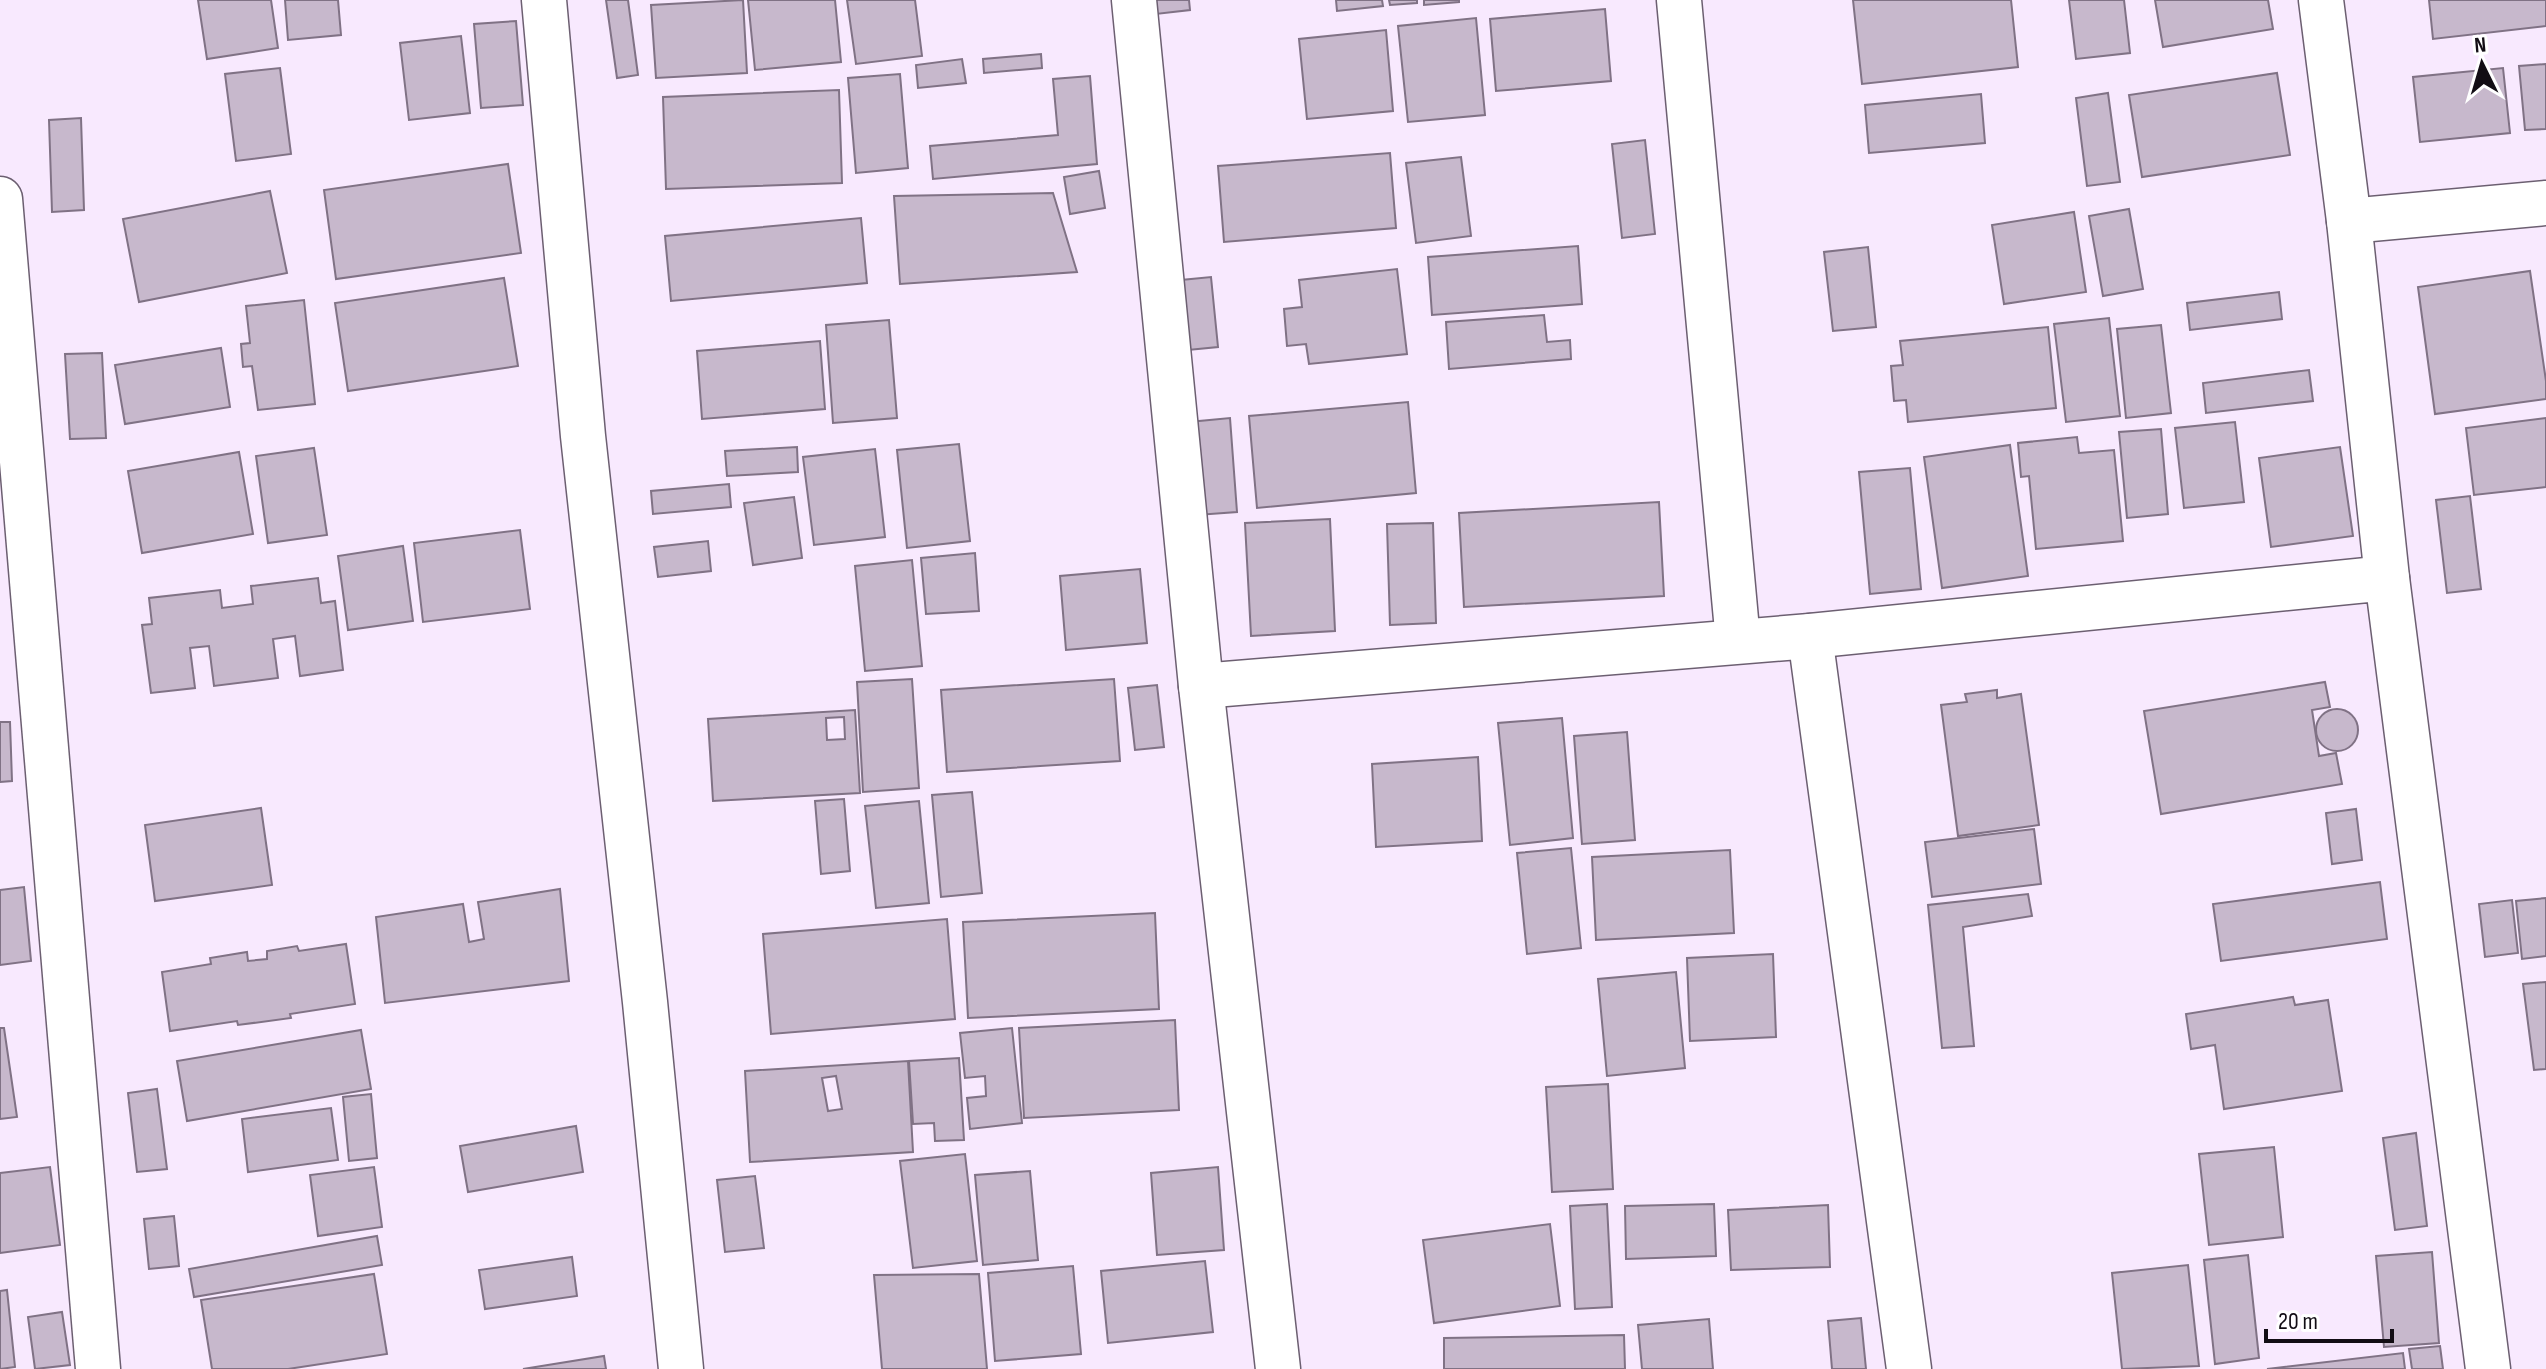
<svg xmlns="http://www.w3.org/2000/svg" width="2546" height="1369" viewBox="0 0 2546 1369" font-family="'Sofia Sans Condensed',sans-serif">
<rect width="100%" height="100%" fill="#f8e9fe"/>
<g fill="#c7b8cc" stroke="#807285" stroke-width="2" fill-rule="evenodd">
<path d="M198 0H271L278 48 207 59Z"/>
<path d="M285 0H338L341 35 288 40Z"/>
<path d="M606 0H628L638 75 617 78Z"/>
<path d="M743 0 747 73 656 78 651 5Z"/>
<path d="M748 0H835L841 62 755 70Z"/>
<path d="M847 0H915L922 56 856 64Z"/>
<path d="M1154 0H1189L1190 10 1156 14Z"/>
<path d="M1336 0H1382L1383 6 1337 11Z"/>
<path d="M1389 0H1417V3L1390 5Z"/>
<path d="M1424 0H1459V2L1424 5Z"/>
<path d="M1853 0H2011L2018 67 1862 84Z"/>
<path d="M2069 0H2124L2130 53 2076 59Z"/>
<path d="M2155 0H2268L2273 29 2163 47Z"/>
<path d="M2429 0H2546V26L2433 39Z"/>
<path d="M1605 9 1611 81 1496 91 1490 19Z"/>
<path d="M1476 18 1485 115 1408 122 1398 26Z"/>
<path d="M516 21 523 105 481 108 474 24Z"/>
<path d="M1386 30 1393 111 1307 119 1299 39Z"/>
<path d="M461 36 470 113 409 120 400 43Z"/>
<path d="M1041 54 1042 68 984 73 983 59Z"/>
<path d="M962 59 966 83 918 88 916 65Z"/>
<path d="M2546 64V129L2525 130 2519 66Z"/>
<path d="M280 68 291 154 236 161 225 74Z"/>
<path d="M2503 68 2510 133 2420 142 2413 77Z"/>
<path d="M2277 73 2290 155 2142 177 2129 95Z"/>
<path d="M900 74 908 168 856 173 848 78Z"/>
<path d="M1090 76 1097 164 933 179 930 146 1058 135 1053 79Z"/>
<path d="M839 90 842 183 666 189 663 97Z"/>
<path d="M2108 93 2120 182 2087 186 2076 98Z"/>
<path d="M1981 94 1985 143 1869 153 1865 105Z"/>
<path d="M81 118 84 210 52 212 49 120Z"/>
<path d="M1645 140 1655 234 1622 238 1612 144Z"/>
<path d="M1390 153 1396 228 1224 242 1218 166Z"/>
<path d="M1461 157 1471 236 1416 243 1406 163Z"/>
<path d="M508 164 521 253 336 279 324 190Z"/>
<path d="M1099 171 1105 208 1070 214 1064 177Z"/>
<path d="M270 191 287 273 139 302 123 219Z"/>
<path d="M1053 193 1077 272 900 284 894 196Z"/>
<path d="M2129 209 2143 289 2103 296 2089 216Z"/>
<path d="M2074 212 2086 292 2004 304 1992 225Z"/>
<path d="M861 218 867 283 671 301 665 236Z"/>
<path d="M1578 246 1582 304 1432 315 1428 257Z"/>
<path d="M1868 247 1876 327 1833 331 1824 252Z"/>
<path d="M1397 269 1407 354 1309 364 1306 344 1287 346 1284 309 1302 307 1299 280Z"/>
<path d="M2530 271 2546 381V399L2435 414 2418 287Z"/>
<path d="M1211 277 1218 347 1178 351 1171 281Z"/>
<path d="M504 278 518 366 348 391 335 303Z"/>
<path d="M2279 292 2282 319 2190 330 2187 303Z"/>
<path d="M304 300 315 404 258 410 252 366 243 367 241 344 250 343 246 306Z"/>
<path d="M1544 315 1547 342 1570 340 1571 359 1449 369 1446 322Z"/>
<path d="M2109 318 2120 416 2066 422 2054 324Z"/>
<path d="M889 320 897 418 833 423 826 325Z"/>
<path d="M2161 325 2171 413 2126 418 2117 329Z"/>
<path d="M2048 327 2056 408 1908 422 1906 400 1894 401 1891 366 1903 365 1900 341Z"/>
<path d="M820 341 825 409 702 419 697 351Z"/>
<path d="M221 348 230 407 125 424 115 365Z"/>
<path d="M102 353 106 438 70 439 65 354Z"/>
<path d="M2309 370 2313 401 2206 413 2203 383Z"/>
<path d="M1408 402 1416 493 1257 508 1249 416Z"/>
<path d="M1230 418 1237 512 1197 515 1189 422Z"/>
<path d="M2546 418V487L2474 495 2466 428Z"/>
<path d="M2235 422 2244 502 2184 508 2175 428Z"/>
<path d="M2161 429 2168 514 2127 518 2119 432Z"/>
<path d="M2077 437 2079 453 2114 450 2123 541 2036 549 2029 476 2021 477 2018 443Z"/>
<path d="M959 444 970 541 907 548 897 450Z"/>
<path d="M2010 445 2028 576 1942 588 1924 457Z"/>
<path d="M797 447 798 472 727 476 725 451Z"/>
<path d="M2340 447 2353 536 2271 547 2259 458Z"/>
<path d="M314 448 327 535 268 543 256 456Z"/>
<path d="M875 449 885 537 814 545 803 457Z"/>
<path d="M239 452 253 534 142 553 128 471Z"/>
<path d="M1910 468 1921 589 1870 594 1859 472Z"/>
<path d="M729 484 731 507 653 514 651 491Z"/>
<path d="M2470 496 2481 589 2447 593 2436 500Z"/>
<path d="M794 497 802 558 753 565 744 503Z"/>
<path d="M1659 502 1664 596 1464 607 1459 513Z"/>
<path d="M1330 519 1335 631 1251 636 1245 523Z"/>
<path d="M1433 523 1436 623 1390 625 1387 524Z"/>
<path d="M520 530 530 609 423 622 414 543Z"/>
<path d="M708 541 711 571 658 577 654 547Z"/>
<path d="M403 546 413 621 348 630 338 556Z"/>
<path d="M975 553 979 611 926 614 921 558Z"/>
<path d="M912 560 922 666 865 671 855 566Z"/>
<path d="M1140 569 1147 643 1066 650 1060 576Z"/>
<path d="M318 578 321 603 335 601 343 670 300 676 295 636 273 639 278 678 214 686 209 646 190 648 195 688 151 693 142 625 152 624 149 598 220 590 222 608 253 604 251 586Z"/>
<path d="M912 679 919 788 863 792 857 682Z"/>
<path d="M1114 679 1120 761 947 772 941 690Z"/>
<path d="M2325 682 2330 707 2312 710 2319 756 2336 753 2342 784 2161 814 2144 711Z"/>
<path d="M1157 685 1164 747 1135 750 1128 688Z"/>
<path d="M1997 690V698L2021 694 2039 825 1958 836 1941 705 1967 702 1965 694Z"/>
<circle cx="2337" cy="730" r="21"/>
<path d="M855 710 860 793 713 801 708 719ZM844 717 845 739 827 740 826 718Z"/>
<path d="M1562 718 1573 838 1510 845 1498 723Z"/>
<path d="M0 722H10L12 781 0 782Z"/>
<path d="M1627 732 1635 840 1582 844 1574 736Z"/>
<path d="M1478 757 1482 841 1376 847 1372 764Z"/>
<path d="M972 792 982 893 941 897 932 795Z"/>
<path d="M844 799 850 871 821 874 815 801Z"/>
<path d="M919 801 929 903 876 908 865 806Z"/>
<path d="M261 808 272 885 155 901 145 825Z"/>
<path d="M2356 809 2362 860 2332 864 2326 813Z"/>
<path d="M2034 829 2041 884 1932 897 1925 842Z"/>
<path d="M1571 848 1581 948 1527 954 1517 853Z"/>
<path d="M1730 850 1734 933 1596 940 1592 857Z"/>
<path d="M2380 882 2387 939 2221 961 2213 904Z"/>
<path d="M24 887 31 961 0 965V890Z"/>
<path d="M560 889 569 981 385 1003 376 917 463 904 469 942 484 939 478 902Z"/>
<path d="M2028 894 2032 916 1963 927 1974 1046 1942 1048 1928 905Z"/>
<path d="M2546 898V956L2522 959 2516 901Z"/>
<path d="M2512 900 2518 953 2485 957 2479 904Z"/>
<path d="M1155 913 1159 1009 968 1018 963 922Z"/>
<path d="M947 919 955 1019 771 1034 763 934Z"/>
<path d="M346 944 355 1004 290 1014 291 1018 238 1025 237 1021 170 1031 162 972 211 964 210 958 247 952 248 961 267 959V951L297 946 299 951Z"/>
<path d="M1773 954 1776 1037 1690 1041 1687 958Z"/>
<path d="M1676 972 1685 1068 1607 1076 1598 979Z"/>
<path d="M2546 982V1069L2534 1070 2523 984Z"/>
<path d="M2293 997 2295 1005 2328 1000 2342 1091 2224 1109 2215 1045 2191 1049 2186 1014Z"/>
<path d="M1175 1020 1179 1110 1024 1118 1019 1028Z"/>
<path d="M0 1028H4L17 1117 0 1119Z"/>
<path d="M1012 1028 1022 1123 970 1129 967 1098 986 1096 985 1076 965 1078 960 1033Z"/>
<path d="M361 1030 371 1089 187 1121 177 1061Z"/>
<path d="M959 1058 964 1140 935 1141 934 1123 913 1124 909 1061Z"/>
<path d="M908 1061 913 1152 750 1162 745 1071ZM836 1076 842 1109 828 1111 822 1078Z"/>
<path d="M1608 1084 1613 1189 1552 1192 1546 1087Z"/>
<path d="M157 1089 167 1169 137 1172 128 1093Z"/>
<path d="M371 1094 377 1158 349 1161 343 1097Z"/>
<path d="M331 1108 338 1160 248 1172 242 1119Z"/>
<path d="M576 1126 583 1172 468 1192 460 1146Z"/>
<path d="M2416 1133 2427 1226 2395 1230 2383 1138Z"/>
<path d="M2274 1147 2283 1237 2209 1245 2199 1154Z"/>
<path d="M965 1154 977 1261 913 1268 900 1161Z"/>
<path d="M50 1167 60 1245 0 1253V1173Z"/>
<path d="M374 1167 382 1227 318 1236 310 1175Z"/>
<path d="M1218 1167 1224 1250 1157 1255 1151 1173Z"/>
<path d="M1030 1171 1038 1260 983 1265 975 1175Z"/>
<path d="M755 1176 764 1248 725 1252 717 1180Z"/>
<path d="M1607 1204 1612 1307 1575 1309 1570 1206Z"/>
<path d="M1714 1204 1716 1256 1626 1259 1625 1206Z"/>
<path d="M1828 1205 1830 1267 1731 1270 1728 1210Z"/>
<path d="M174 1216 179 1266 149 1269 144 1219Z"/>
<path d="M1550 1224 1560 1306 1434 1323 1423 1240Z"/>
<path d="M377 1236 382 1265 194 1297 189 1269Z"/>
<path d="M2432 1252 2439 1343 2384 1347 2376 1256Z"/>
<path d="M2248 1255 2259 1358 2215 1364 2204 1260Z"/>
<path d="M572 1257 577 1296 485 1309 479 1270Z"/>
<path d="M1205 1261 1213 1332 1108 1343 1101 1271Z"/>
<path d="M2188 1265 2199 1366 2122 1369 2112 1273Z"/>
<path d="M1073 1266 1081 1354 995 1361 988 1273Z"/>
<path d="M374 1274 387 1354 288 1369H212L201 1300Z"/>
<path d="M979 1274 987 1369H882L874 1275Z"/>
<path d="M7 1290 15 1367 0 1369V1291Z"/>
<path d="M62 1312 70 1365 35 1369 28 1317Z"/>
<path d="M1861 1318 1866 1369H1832L1828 1321Z"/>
<path d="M1709 1319 1713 1369H1642L1638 1325Z"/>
<path d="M1624 1335 1625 1369H1444V1338Z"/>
<path d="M2440 1346 2443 1369H2412L2409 1349Z"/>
<path d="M2403 1353 2405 1369H2267Z"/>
<path d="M604 1356 606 1369H523Z"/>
</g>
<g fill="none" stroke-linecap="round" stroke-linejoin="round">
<defs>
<g id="minor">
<path d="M544 0 583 436 645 1002 681 1369"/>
<path d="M1134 0 1201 686 1278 1369"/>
<path d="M1679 0 1738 641"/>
<path d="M2321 0 2349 221 2387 578"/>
<path d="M0 199 98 1369"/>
<path d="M2349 221 2546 203"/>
<path d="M1810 636 1909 1369"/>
<path d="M1201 686 1810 636 2387 578 2488 1369"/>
</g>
</defs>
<use href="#minor" stroke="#6c5f71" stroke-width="47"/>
<use href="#minor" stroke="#fff" stroke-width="44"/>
</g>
<g transform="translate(2482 64) rotate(355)" stroke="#ffffff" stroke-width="6" paint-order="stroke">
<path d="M0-6L14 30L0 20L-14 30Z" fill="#120d14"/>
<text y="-12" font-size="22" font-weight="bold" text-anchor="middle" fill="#120d14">N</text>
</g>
<path d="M2266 1329v12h126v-12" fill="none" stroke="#120d14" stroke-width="4"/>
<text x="2278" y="1329" font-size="24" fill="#120d14" stroke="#ffffff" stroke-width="6" paint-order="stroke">20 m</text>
</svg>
